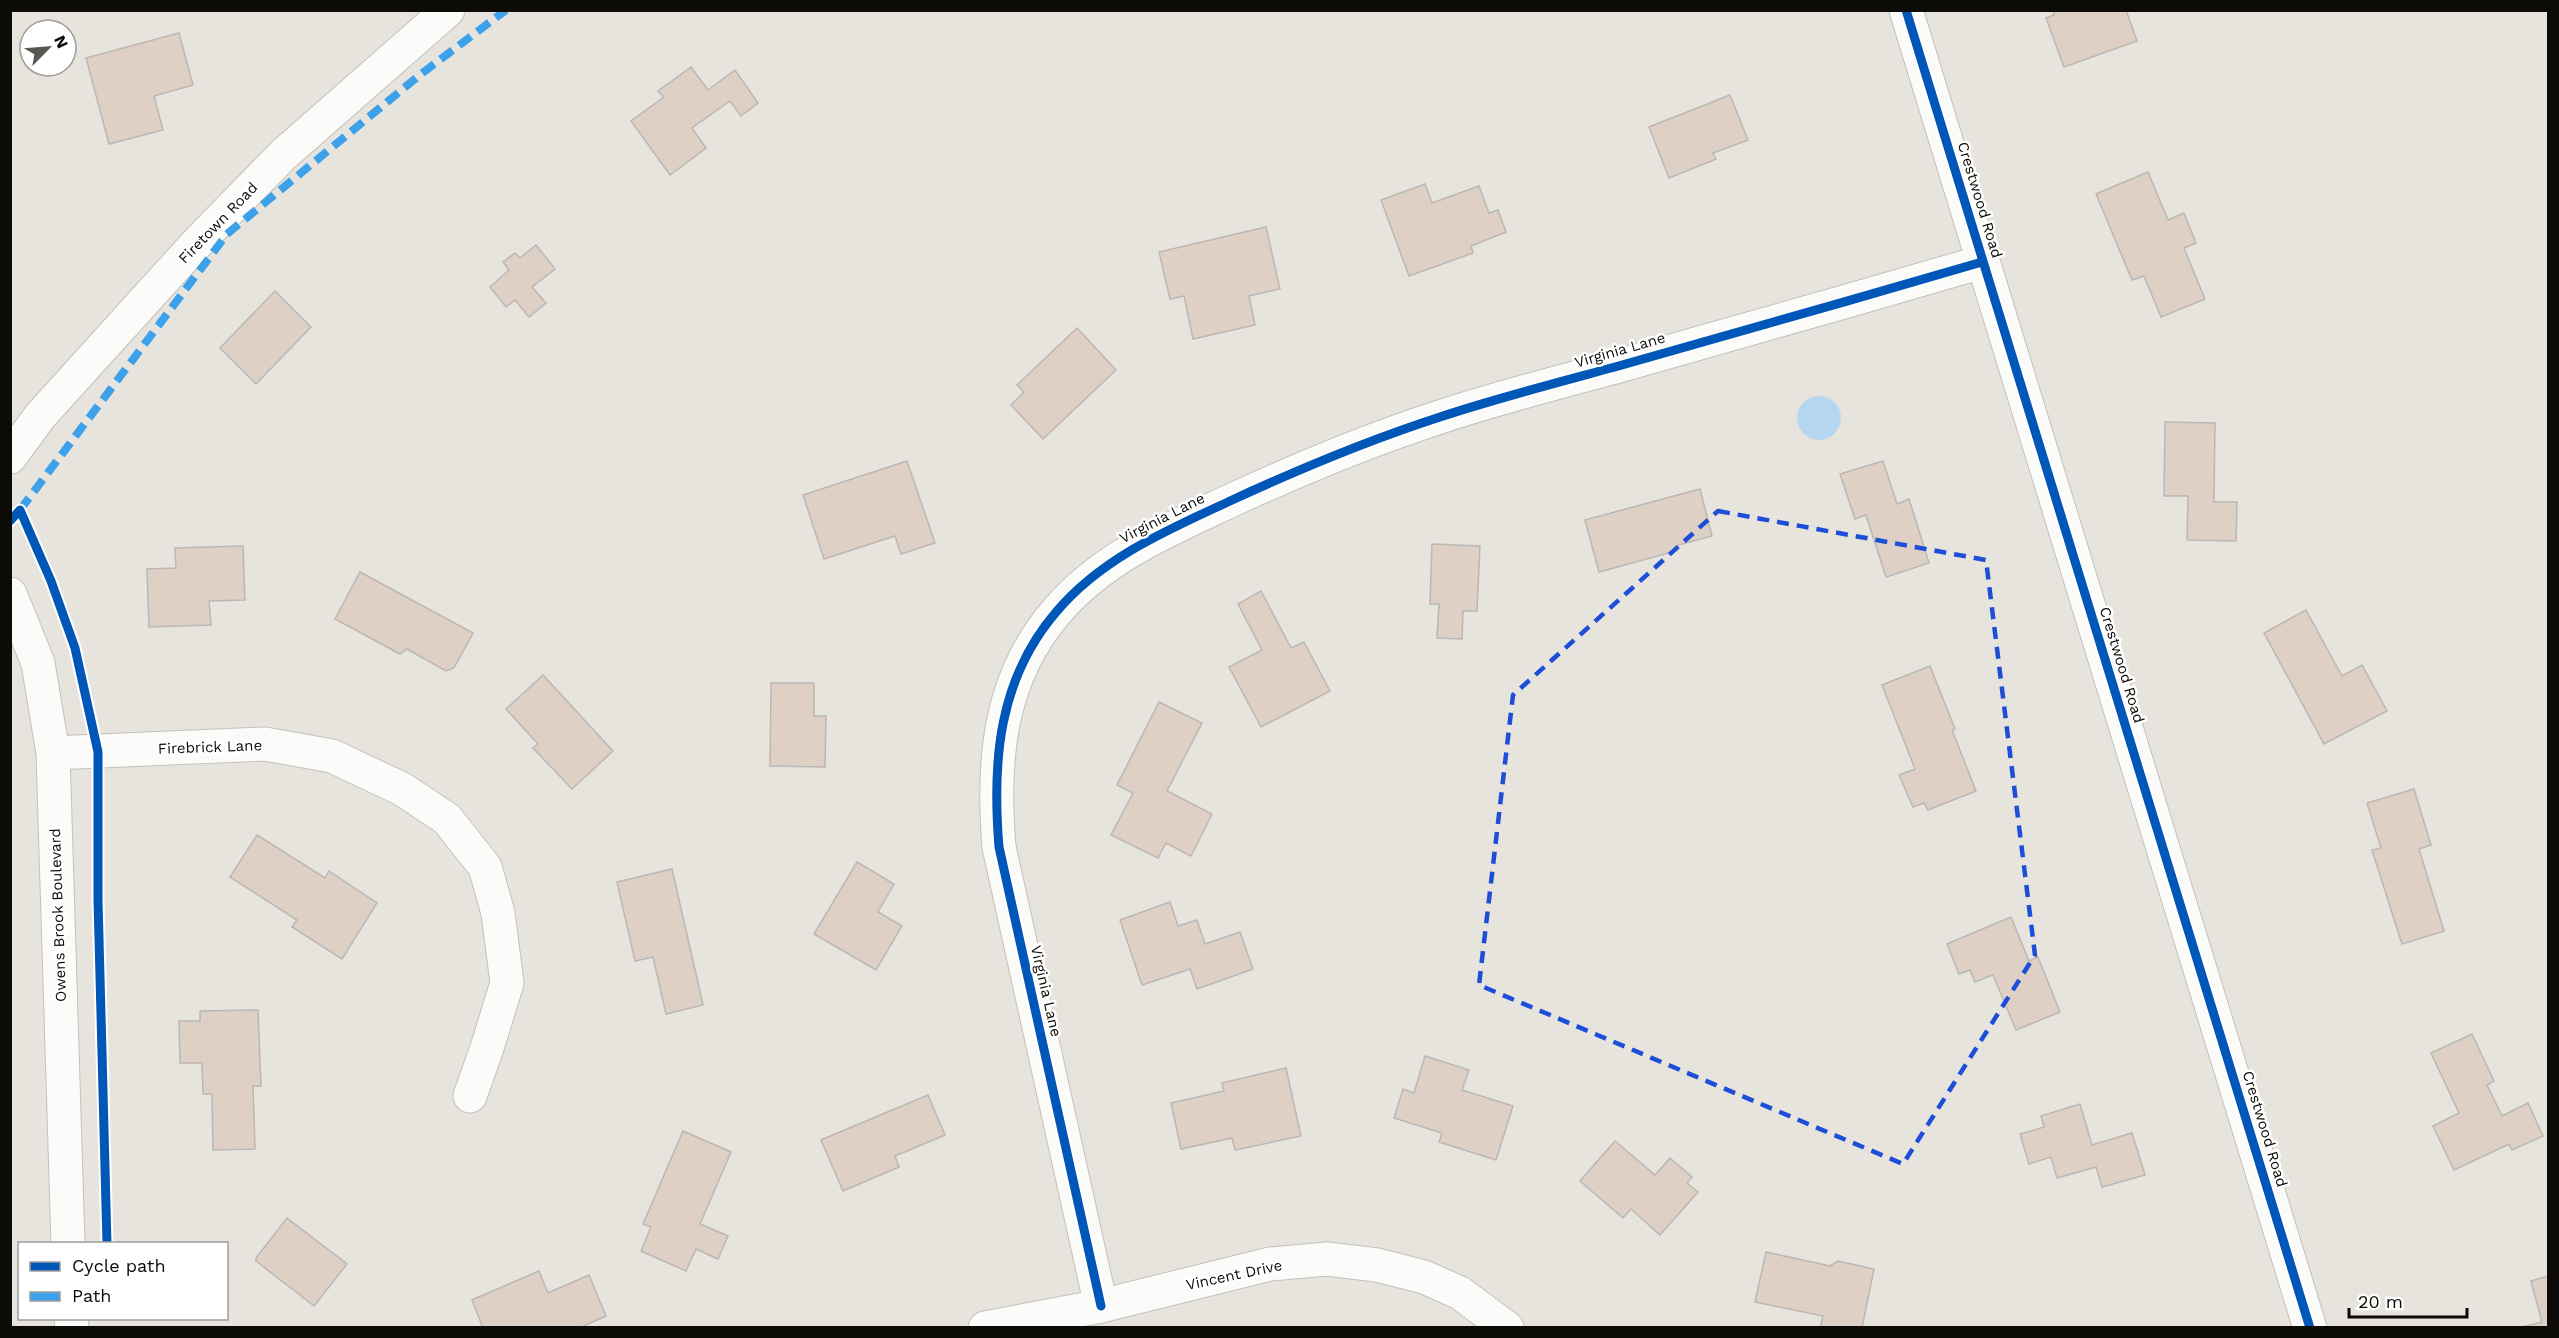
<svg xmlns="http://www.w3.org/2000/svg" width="2559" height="1338" viewBox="0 0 2559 1338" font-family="'Work Sans',sans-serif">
<rect width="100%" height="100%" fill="#e7e4de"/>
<circle fill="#b5d7f0" cx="1819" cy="418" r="22"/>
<g fill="#dfd0c6" stroke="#bab7b4" stroke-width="1.5">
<path d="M2053 10H2126L2137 41 2064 67 2046 18 2054 15Z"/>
<path d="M179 33 193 85 154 96 163 130 109 144 86 58Z"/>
<path d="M691 67 708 90 735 70 758 103 741 116 730 101 692 128 706 148 670 175 631 121 664 97 658 91Z"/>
<path d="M1730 95 1748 140 1713 153 1716 159 1669 178 1649 127Z"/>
<path d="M2148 172 2168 220 2184 213 2196 243 2184 248 2205 299 2161 317 2144 276 2132 280 2096 194Z"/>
<path d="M1425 184 1432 203 1479 186 1489 213 1498 210 1506 232 1471 246 1473 253 1409 276 1381 200Z"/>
<path d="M1266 227 1280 289 1249 296 1255 325 1193 339 1184 296 1170 299 1159 252Z"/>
<path d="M536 245 555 269 532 287 546 303 529 317 515 300 506 307 490 287 509 270 503 262 515 253 520 258Z"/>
<path d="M275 291 311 327 256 384 220 348Z"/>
<path d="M1077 328 1116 370 1043 439 1011 405 1024 392 1017 385Z"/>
<path d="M2165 422 2215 423 2214 502H2237L2236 541 2187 540 2188 496H2164Z"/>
<path d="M907 461 935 543 901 554 895 536 824 559 803 495Z"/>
<path d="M1883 461 1897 504 1909 499 1929 563 1886 577 1866 515 1855 519 1840 474Z"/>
<path d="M1700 489 1712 536 1678 545 1676 551 1599 572 1585 520Z"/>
<path d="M1432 544 1480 546 1477 611H1463L1462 639 1437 638 1439 604H1430Z"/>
<path d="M243 546 245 600 209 601 211 625 149 627 147 569 176 568 175 548Z"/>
<path d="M360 572 473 633 454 668 446 671 407 649 400 654 335 619Z"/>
<path d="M1261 591 1291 648 1304 642 1330 691 1261 727 1229 667 1262 650 1238 604Z"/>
<path d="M2306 610 2342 676 2362 665 2387 711 2324 744 2264 633Z"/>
<path d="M1930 666 1955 729 1952 730 1976 791 1928 810 1924 803 1913 807 1899 775 1915 769 1882 685Z"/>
<path d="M543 675 613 751 572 789 533 748 538 744 506 709Z"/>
<path d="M771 683H814V716H826L825 767 770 766Z"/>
<path d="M1159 702 1202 723 1167 791 1212 814 1191 856 1166 843 1158 858 1111 835 1133 793 1117 785Z"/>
<path d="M2414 789 2431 845 2419 849 2444 931 2402 944 2372 850 2381 848 2367 803Z"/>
<path d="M257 835 325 878 329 871 377 903 342 959 292 927 297 920 230 877Z"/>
<path d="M857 862 894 884 878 912 902 926 876 970 814 934Z"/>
<path d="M672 869 703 1005 666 1014 653 957 635 961 617 882Z"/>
<path d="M1170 902 1178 926 1197 920 1205 944 1240 932 1253 969 1197 989 1190 969 1142 985 1120 920Z"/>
<path d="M2011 917 2029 961 2038 957 2060 1012 2016 1030 1993 975 1975 982 1970 970 1959 974 1947 944Z"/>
<path d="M258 1010 261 1086H253L255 1149 213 1150 212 1094H203L202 1063H180L179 1021H200V1011Z"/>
<path d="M2472 1034 2494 1081 2487 1085 2502 1116 2528 1103 2543 1136 2512 1150 2509 1144 2454 1170 2433 1126 2459 1113 2431 1053Z"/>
<path d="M1425 1056 1469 1070 1462 1090 1513 1106 1496 1160 1439 1142 1442 1133 1394 1118 1403 1089 1414 1093Z"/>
<path d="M1286 1068 1301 1136 1235 1150 1232 1138 1181 1149 1171 1103 1224 1091 1222 1083Z"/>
<path d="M928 1095 945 1135 895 1156 899 1167 843 1191 821 1140Z"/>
<path d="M2080 1104 2092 1145 2132 1133 2145 1175 2102 1187 2096 1167 2057 1178 2051 1157 2029 1164 2020 1134 2044 1127 2041 1116Z"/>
<path d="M683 1131 731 1152 700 1224 728 1236 718 1259 696 1249 686 1271 641 1251 651 1227 643 1224Z"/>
<path d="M1615 1141 1655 1175 1670 1158 1692 1177 1687 1183 1698 1192 1660 1235 1631 1209 1623 1218 1580 1181Z"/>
<path d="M287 1218 347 1264 314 1306 256 1261V1258Z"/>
<path d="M1766 1252 1830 1266 1838 1261 1874 1269 1862 1328H1820L1823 1316 1755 1302Z"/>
<path d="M539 1271 548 1293 589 1275 606 1316 579 1328H483L472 1300Z"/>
<path d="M2548 1276V1328H2518L2542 1322 2531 1281Z"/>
</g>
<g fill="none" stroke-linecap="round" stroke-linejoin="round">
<defs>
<g id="minor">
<path d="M1906 10 2310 1328"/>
<path d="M10 457 41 415 197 243 283 155 448 10"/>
<path d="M10 594 38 663 53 753 68 1244"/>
<path d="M53 753 265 744 332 756 402 789 447 819 485 867 498 913 507 983 487 1048 470 1096"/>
<path d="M1101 1306 999 847C992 762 998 679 1057 611 1103 557 1168 530 1230 501 1297 470 1369 440 1440 417 1497 398 1556 383 1615 367 1737 332 1860 298 1982 262"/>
<path d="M71 1318 72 1328"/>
<path d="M985 1328 1101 1306 1270 1264 1327 1259 1377 1265 1424 1277 1460 1293 1507 1328"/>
</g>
</defs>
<use href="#minor" stroke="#c3c1bc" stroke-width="35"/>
<use href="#minor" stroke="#fbfbfa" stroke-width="33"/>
<path stroke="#3ca1e9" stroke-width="8" stroke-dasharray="15 8" stroke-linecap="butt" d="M20 510 227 234 421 74 506 10"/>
<defs>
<g id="cycleway">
<path d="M1906 10 2310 1328"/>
<path d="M10 521 20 510 51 581 75 648 98 752V900L107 1244"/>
<path d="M1101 1306 999 847C992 762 998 679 1057 611 1103 557 1168 530 1230 501 1297 470 1369 440 1440 417 1497 398 1556 383 1615 367 1737 332 1860 298 1982 262"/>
</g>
</defs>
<use href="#cycleway" stroke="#fff" stroke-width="13"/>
<use href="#cycleway" stroke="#0057b8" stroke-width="9"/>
</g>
<path fill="none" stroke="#1d4ed8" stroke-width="4.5" stroke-dasharray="12 8" stroke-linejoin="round" d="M1718 511 1986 560 2035 955 1903 1164 1479 985 1513 695Z"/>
<g text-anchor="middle" stroke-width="5" stroke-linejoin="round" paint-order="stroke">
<g font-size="15" fill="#0d0b08" stroke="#fff">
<text transform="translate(1980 200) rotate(73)" y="5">Crestwood Road</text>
<text transform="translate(218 223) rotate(-46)" y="5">Firetown Road</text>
<text transform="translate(1620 350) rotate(-16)" y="5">Virginia Lane</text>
<text transform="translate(1162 518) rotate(-27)" y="5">Virginia Lane</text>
<text transform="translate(2122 665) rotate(73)" y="5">Crestwood Road</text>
<text transform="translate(210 747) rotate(-2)" y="5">Firebrick Lane</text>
<text transform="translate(58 915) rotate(-92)" y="5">Owens Brook Boulevard</text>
<text transform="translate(1046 991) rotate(77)" y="5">Virginia Lane</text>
<text transform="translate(2265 1129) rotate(73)" y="5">Crestwood Road</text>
<text transform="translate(1234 1275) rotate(-12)" y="5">Vincent Drive</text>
</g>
</g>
<rect width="2559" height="1338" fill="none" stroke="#0d0b08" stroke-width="24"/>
<rect x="18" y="1242" width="210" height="78" fill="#ffffff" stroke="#9e9d9c" stroke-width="1.5"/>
<rect x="30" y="1262" width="30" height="9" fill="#0057b8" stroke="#9e9d9c" stroke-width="1.5"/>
<text x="72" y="1272" font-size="18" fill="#0d0b08">Cycle path</text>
<rect x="30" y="1292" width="30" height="9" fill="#3ca1e9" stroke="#9e9d9c" stroke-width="1.5"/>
<text x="72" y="1302" font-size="18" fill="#0d0b08">Path</text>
<g transform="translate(48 48) rotate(65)"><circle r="28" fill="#ffffff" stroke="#9e9d9c" stroke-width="1.5"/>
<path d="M0-4.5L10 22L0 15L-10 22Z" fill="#595753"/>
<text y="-9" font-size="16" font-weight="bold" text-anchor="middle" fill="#0d0b08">N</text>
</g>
<path d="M2349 1308v9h118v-9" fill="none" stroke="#0d0b08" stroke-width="3"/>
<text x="2358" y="1308" font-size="18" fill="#0d0b08" stroke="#ffffff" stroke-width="4.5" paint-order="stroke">20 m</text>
</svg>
